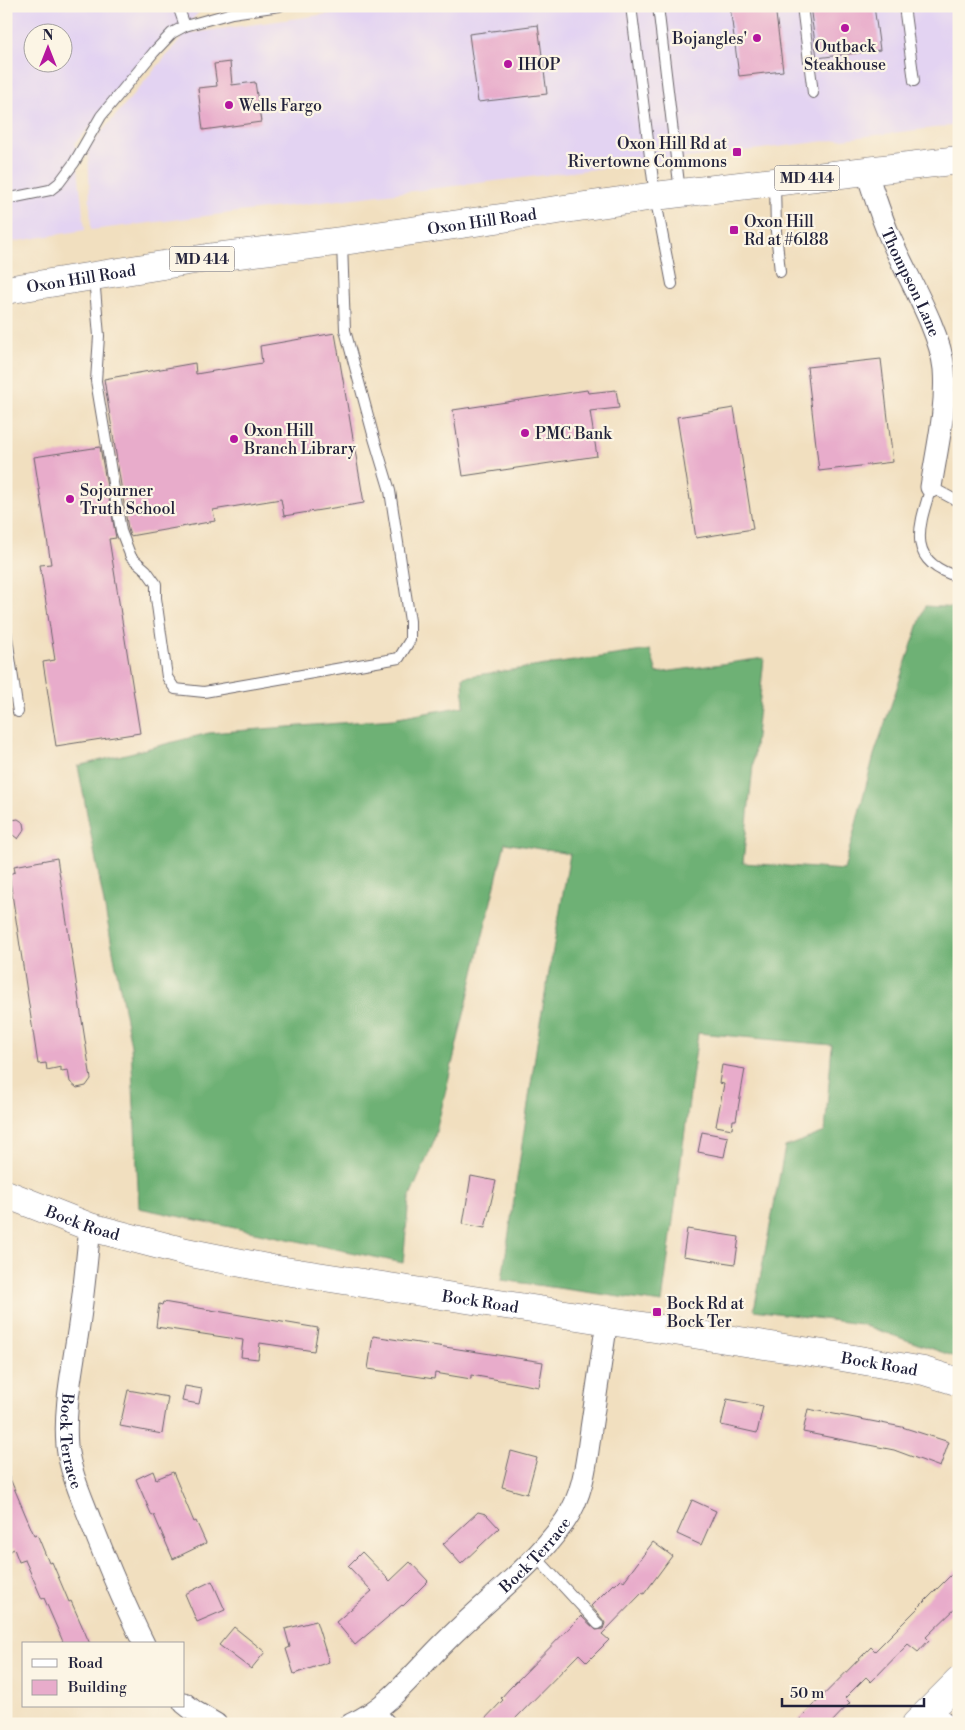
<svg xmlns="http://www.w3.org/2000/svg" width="965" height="1730" viewBox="0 0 965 1730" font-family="'Libre Bodoni',serif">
<rect width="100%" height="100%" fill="#fcf5e5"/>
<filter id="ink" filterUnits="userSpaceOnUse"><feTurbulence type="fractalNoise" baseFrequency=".02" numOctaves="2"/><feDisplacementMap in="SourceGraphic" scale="10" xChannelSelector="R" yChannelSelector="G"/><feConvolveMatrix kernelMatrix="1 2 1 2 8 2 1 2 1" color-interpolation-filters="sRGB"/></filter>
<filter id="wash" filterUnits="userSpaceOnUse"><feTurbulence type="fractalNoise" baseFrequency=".0096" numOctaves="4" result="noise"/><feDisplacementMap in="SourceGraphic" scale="20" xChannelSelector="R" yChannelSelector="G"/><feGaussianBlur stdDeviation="1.12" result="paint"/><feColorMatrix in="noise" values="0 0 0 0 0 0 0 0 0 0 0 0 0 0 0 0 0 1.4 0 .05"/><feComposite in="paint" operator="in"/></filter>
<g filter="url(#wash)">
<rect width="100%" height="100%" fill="#f1dfbf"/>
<g fill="#e3d3f2" fill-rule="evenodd">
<path d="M6 6H205L75 143 85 230 6 243ZM32 32H62V62H32Z"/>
<path d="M385 6H959V125L91 230 88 148 185 34Z"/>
</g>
<path fill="#6eb174" stroke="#486a58" d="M925 606 959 608V1358L860 1324 754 1310 785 1147 825 1132 832 1045 698 1033 662 1303 502 1280 540 1023 570 854 505 843 433 1144 409 1199 403 1263 139 1208 131 1046 78 766 209 733 393 719 464 706 463 677 650 650 657 673 764 658 743 863 844 870 874 755Z"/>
<g id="blocks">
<g fill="#e8accb">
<path d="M730 6H775L783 71 739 76Z"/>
<path d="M810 6H874L880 50 817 58Z"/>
<path d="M538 25 547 94 478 102 469 34Z"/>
<path d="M230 62 232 85 255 82 261 122 203 130 198 88 217 86 214 64Z"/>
<path d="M335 333 364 503 284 516 281 499 213 510 215 521 130 536 128 529 104 379 195 363 196 374 262 363 260 346Z"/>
<path d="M881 359 893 462 819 471 807 367Z"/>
<path d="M587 390 588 393 616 390 619 408 590 411 597 456 463 476 453 410Z"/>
<path d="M734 408 753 529 696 538 677 417Z"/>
<path d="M100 447 116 538 109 539 140 733 56 746 43 662 55 660 40 565 51 564 34 457Z"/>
<path d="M18 819 24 823 25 829 18 839 9 832 8 825 12 820Z"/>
<path d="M57 858 91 1079 86 1086 77 1088 70 1082 68 1070 61 1071V1067L47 1070 46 1063 38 1064 9 874 15 872 14 866Z"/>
<path d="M722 1065 745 1069 736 1120H733L732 1129 716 1126 724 1084 719 1083Z"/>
<path d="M702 1132 728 1137 724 1157 698 1152Z"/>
<path d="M471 1176 496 1181 485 1228 463 1224Z"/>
<path d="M687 1229 739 1237 735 1264 683 1256Z"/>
<path d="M163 1302 318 1328 314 1351 260 1343 258 1359 241 1357 243 1340 156 1327 159 1304 162 1305Z"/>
<path d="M373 1336 543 1362 539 1387 471 1375V1379L435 1373 434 1379 368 1369Z"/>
<path d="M185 1386 202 1389 199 1404 182 1401Z"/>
<path d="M128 1390 168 1397 162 1434 120 1426Z"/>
<path d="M727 1399 763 1406 757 1433 721 1425Z"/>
<path d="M808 1409 902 1427 949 1442 940 1467 894 1450 803 1432Z"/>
<path d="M511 1451 537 1458 527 1494 502 1487Z"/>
<path d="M6 1469 34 1535 37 1534 49 1563 52 1562 69 1602 71 1601 90 1644H64L44 1598 42 1599 25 1560 19 1562 14 1549 6 1553Z"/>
<path d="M153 1471 156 1479 173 1472 194 1522 196 1521 206 1543 173 1559 154 1515 152 1516 136 1479Z"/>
<path d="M692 1500 716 1511 701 1545 677 1534Z"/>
<path d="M478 1512 486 1514 499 1528 461 1564 443 1544Z"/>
<path d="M653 1542 672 1556 644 1594 642 1593 602 1634 609 1640 587 1662 579 1654 510 1724H480L503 1700 501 1698 509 1689 581 1616 596 1630 603 1629 605 1623 603 1620 591 1606 613 1584 615 1585 621 1579 624 1581Z"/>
<path d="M362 1552 390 1581 410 1562 428 1581 403 1606 402 1605 355 1645 336 1622 372 1591 348 1566Z"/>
<path d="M959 1567V1605L926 1637 929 1640 918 1652 908 1644 871 1682 866 1677 845 1698 850 1703 830 1724H795L871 1647 875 1651Z"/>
<path d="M212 1581 225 1610 197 1622 185 1594Z"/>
<path d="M316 1621 329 1662 294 1674 286 1649 290 1647 285 1629Z"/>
<path d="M234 1627 265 1652 251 1669 219 1645Z"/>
</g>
</g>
</g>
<g filter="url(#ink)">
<use href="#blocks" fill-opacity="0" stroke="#6a6469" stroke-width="1"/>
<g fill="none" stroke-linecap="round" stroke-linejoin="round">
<defs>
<g id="lane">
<path d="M178 6 185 26"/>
<path d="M631 6 655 196 672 284"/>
<path d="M658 6 680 192"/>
<path d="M802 6 813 93"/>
<path d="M904 6 914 81"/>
<path d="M775 183 776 231 780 272"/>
<path d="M6 199 50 190 59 183 74 163 101 116 154 52 172 33 185 26 232 13 280 6"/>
<path d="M94 277 99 336 96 381 121 531 131 557 146 570 156 584V598L167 677 175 689 204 692 399 658 410 640V621L390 491 374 438 345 330 342 243"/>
<path d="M959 502 931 487C918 529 906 562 959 577"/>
<path d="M6 631 18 712"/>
<path d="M535 1556 598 1624"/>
<path d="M936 1707 953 1724"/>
<path d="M378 1708 392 1724"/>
</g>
<g id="street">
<path id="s1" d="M866 170C873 191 880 214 889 235 905 273 940 329 944 369 947 408 937 448 931 487"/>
<path id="s2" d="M90 1227C86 1266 83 1305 76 1344 71 1377 64 1412 67 1446 70 1472 82 1498 91 1522 107 1563 124 1604 144 1644"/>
<path d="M184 1703 194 1711 216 1724"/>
<path id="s3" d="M351 1724C389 1708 416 1670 445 1642 484 1602 533 1567 565 1521 585 1493 587 1455 592 1422 597 1388 602 1355 607 1321"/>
</g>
<g id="secondary">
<path id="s4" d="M6 1194 90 1227 186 1252 272 1269 830 1355 924 1371 959 1382"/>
<path d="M916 1724 959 1681"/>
</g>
<g id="primary">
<path id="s5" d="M6 290 207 258 342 241 655 196 959 160"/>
</g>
</defs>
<use href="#lane" stroke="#6a6469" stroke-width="12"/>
<use href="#street" stroke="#6a6469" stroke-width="23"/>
<use href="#secondary" stroke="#6a6469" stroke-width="29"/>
<use href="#primary" stroke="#6a6469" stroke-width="29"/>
<use href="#lane" stroke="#fff" stroke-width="10"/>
<use href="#street" stroke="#fff" stroke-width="21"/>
<use href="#secondary" stroke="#fff" stroke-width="28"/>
<use href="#primary" stroke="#fff" stroke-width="28"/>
</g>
</g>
<g fill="#b5179e" stroke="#fcf5e5" stroke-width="2">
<circle cx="845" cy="28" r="5"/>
<circle cx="757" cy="38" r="5"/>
<circle cx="508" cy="64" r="5"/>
<circle cx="229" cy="105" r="5"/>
<rect x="732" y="147" width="10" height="10" rx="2.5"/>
<rect x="729" y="225" width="10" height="10" rx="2.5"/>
<circle cx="525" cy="433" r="5"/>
<circle cx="234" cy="439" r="5"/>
<circle cx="70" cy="499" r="5"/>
<rect x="652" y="1307" width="10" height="10" rx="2.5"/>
</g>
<g text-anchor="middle" stroke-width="4.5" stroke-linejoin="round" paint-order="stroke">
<g fill="#fcf5e5" stroke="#63616e" stroke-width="1">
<rect x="774.5" y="165.5" width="65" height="25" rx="4"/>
<rect x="169.5" y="246.5" width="65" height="25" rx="4"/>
</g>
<g font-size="15" font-weight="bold" fill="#22223b">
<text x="807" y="183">MD 414</text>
<text x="202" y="264">MD 414</text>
</g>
<g font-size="16" fill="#22223b" stroke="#fcf5e5" text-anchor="start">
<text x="747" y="44" text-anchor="end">Bojangles'</text>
<text x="845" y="52" text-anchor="middle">Outback<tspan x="845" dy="18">Steakhouse</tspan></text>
<text x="518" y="70">IHOP</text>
<text x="239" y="111">Wells Fargo</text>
<text x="727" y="149" text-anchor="end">Oxon Hill Rd at<tspan x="727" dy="18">Rivertowne Commons</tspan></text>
<text x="744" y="227">Oxon Hill<tspan x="744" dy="18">Rd at #6188</tspan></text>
<text x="244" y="436">Oxon Hill<tspan x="244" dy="18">Branch Library</tspan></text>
<text x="535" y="439">PMC Bank</text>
<text x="80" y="496">Sojourner<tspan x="80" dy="18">Truth School</tspan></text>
<text x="667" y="1309">Bock Rd at<tspan x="667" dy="18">Bock Ter</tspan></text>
</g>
<g font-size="16" fill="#22223b" stroke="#fcf5e5">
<text dy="6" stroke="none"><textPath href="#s5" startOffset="481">Oxon Hill Road</textPath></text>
<text dy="6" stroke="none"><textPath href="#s5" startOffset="76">Oxon Hill Road</textPath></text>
<text dy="6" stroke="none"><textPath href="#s1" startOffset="121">Thompson Lane</textPath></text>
<text dy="6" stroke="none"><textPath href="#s4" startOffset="82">Bock Road</textPath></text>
<text dy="6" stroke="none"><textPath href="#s4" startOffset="488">Bock Road</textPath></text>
<text dy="6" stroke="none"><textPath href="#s4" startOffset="892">Bock Road</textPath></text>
<text dy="6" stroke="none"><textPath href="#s2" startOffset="216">Bock Terrace</textPath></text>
<text dy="6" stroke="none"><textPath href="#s3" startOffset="251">Bock Terrace</textPath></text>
</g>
</g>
<rect width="965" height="1730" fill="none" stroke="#fcf5e5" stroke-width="25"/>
<rect x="22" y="1642" width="162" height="65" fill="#fcf5e5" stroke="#a5a1a1"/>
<rect x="32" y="1659" width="25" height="8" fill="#ffffff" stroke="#a5a1a1"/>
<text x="68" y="1668" font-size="15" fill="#22223b">Road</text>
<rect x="32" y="1680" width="25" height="15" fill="#e8accb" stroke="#a5a1a1"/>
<text x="68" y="1692" font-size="15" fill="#22223b">Building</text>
<g transform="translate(48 48)"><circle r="24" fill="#fcf5e5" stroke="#a5a1a1"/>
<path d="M0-4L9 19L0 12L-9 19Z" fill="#b5179e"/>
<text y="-8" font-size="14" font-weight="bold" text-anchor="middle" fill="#22223b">N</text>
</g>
<path d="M782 1698v8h142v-8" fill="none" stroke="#22223b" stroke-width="2.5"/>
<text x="790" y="1698" font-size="15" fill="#22223b" stroke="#fcf5e5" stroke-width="4" paint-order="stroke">50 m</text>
</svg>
